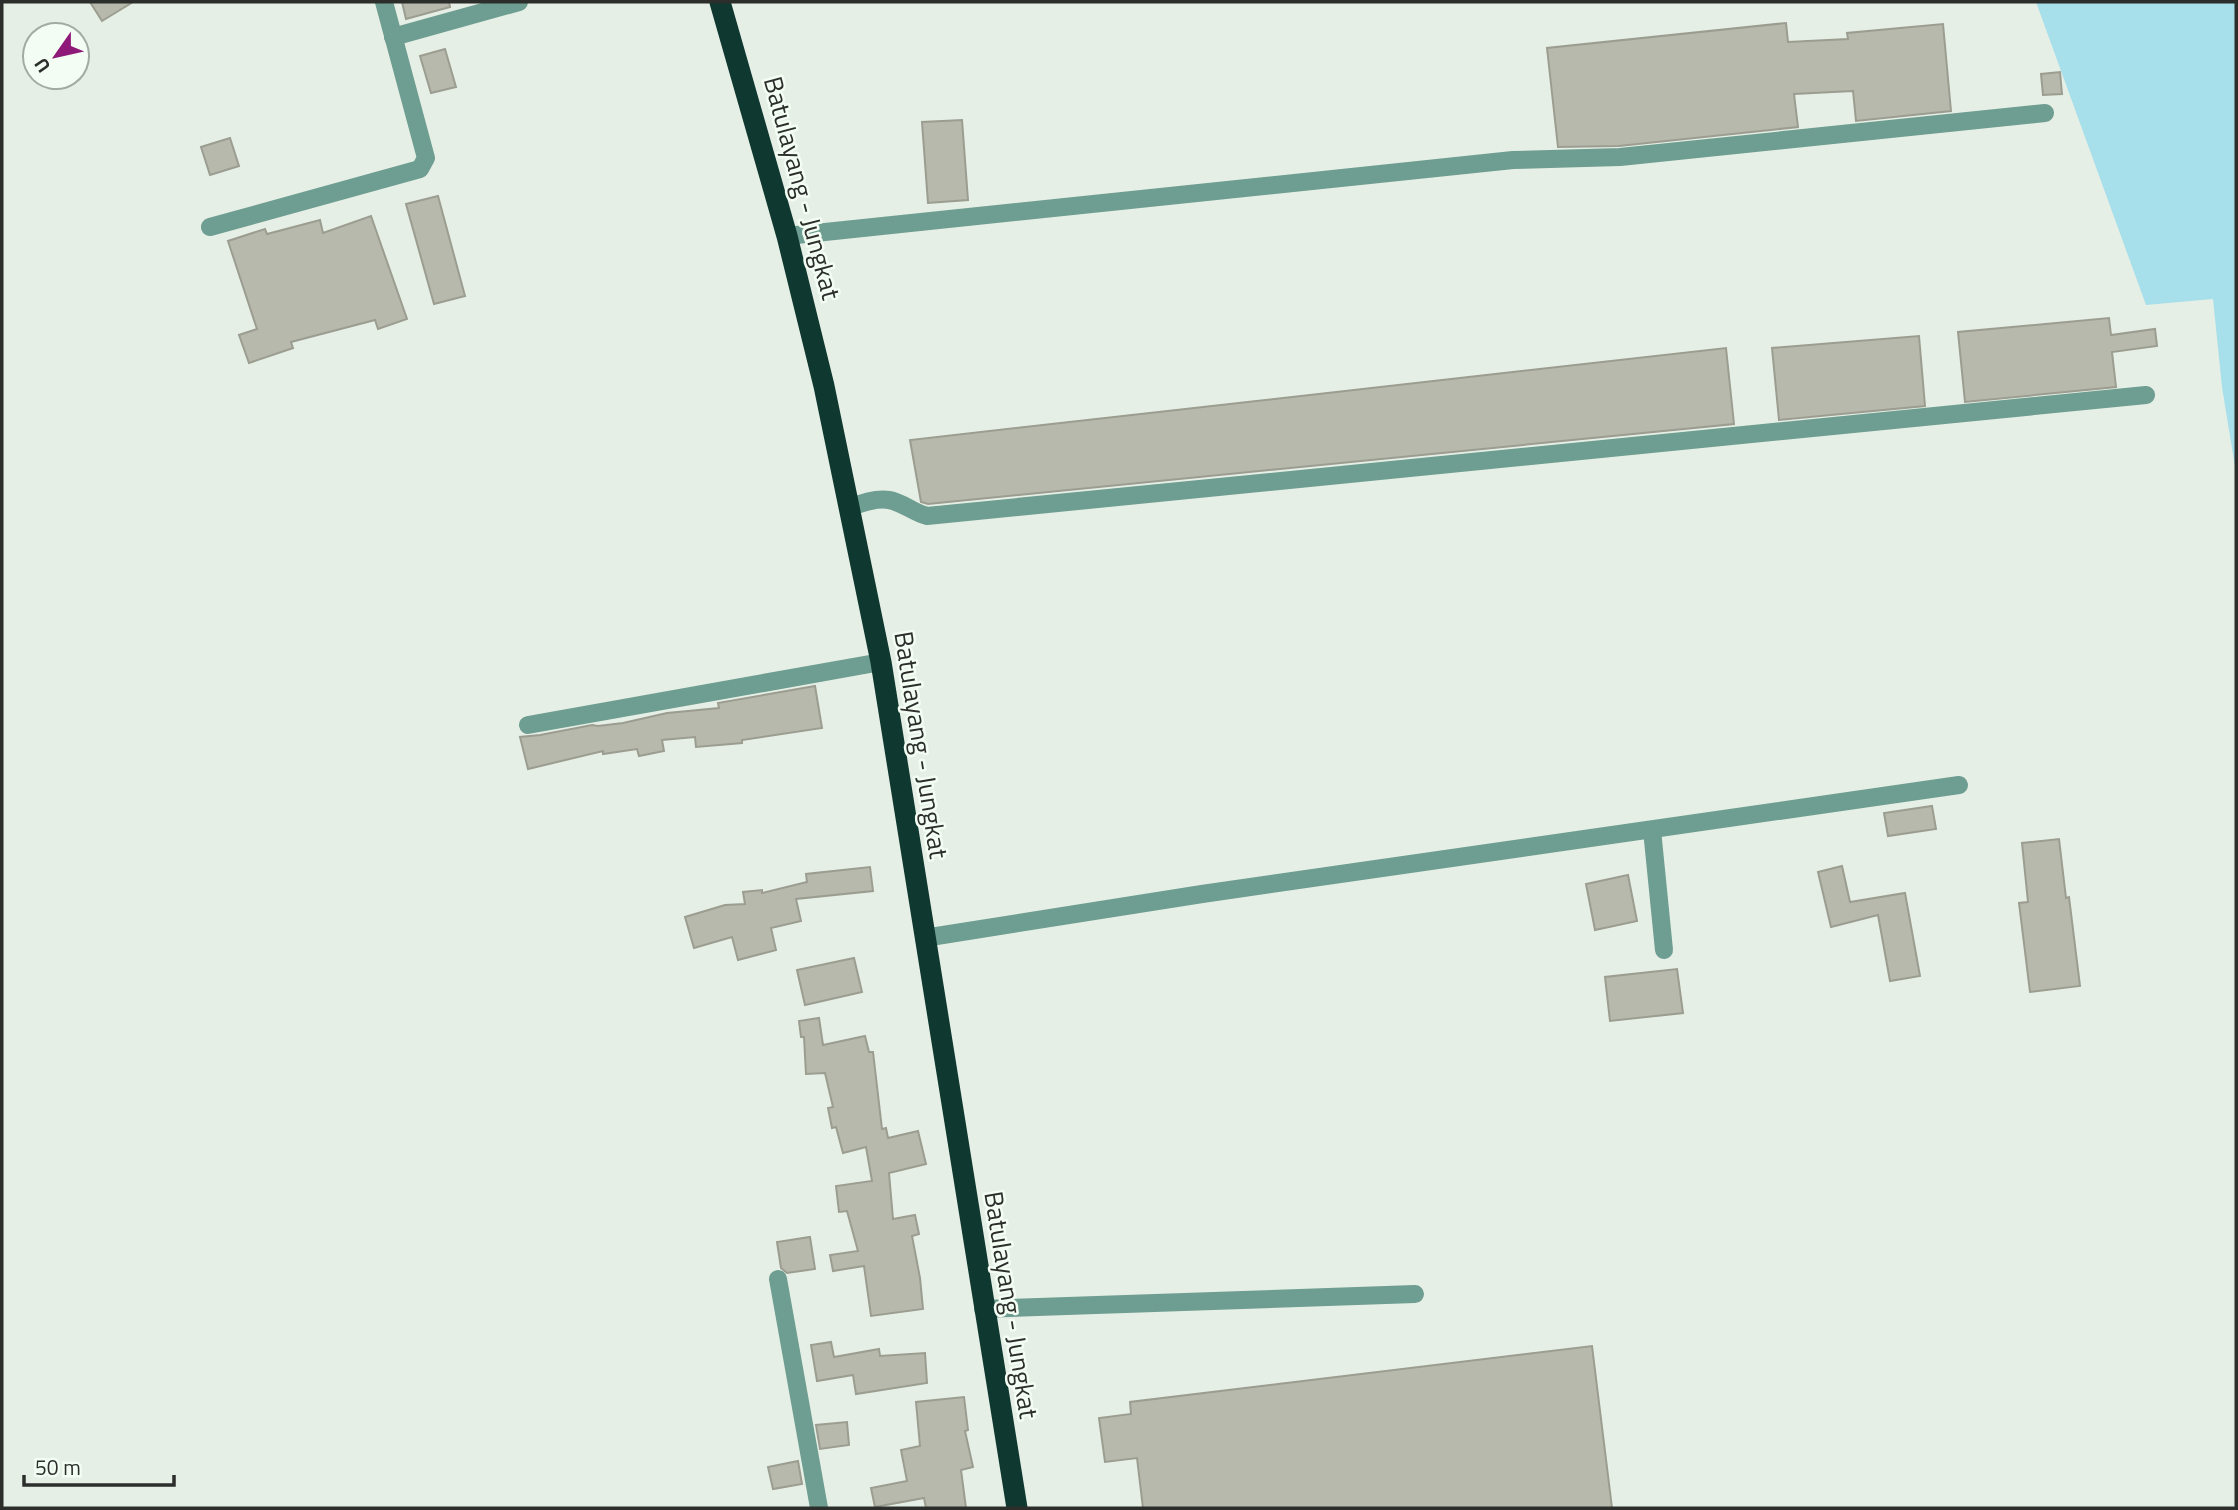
<svg xmlns="http://www.w3.org/2000/svg" width="2238" height="1510" viewBox="0 0 2238 1510" font-family="'Titillium Web',sans-serif">
<rect width="100%" height="100%" fill="#e6efe5"/>
<path fill="#a7dfea" d="M2036 2H2236V473L2222 387 2213 299 2146 305Z"/>
<g fill="#b8b9ad" stroke="#9c9d91" stroke-width="2">
<path d="M90 2H133L102 21Z"/>
<path d="M402 2H449L450 7 406 19Z"/>
<path d="M1786 23 1788 42 1848 39 1847 33 1943 24 1951 111 1856 121 1853 91 1794 94 1798 127 1619 146 1558 147 1547 48Z"/>
<path d="M445 49 456 87 431 93 420 56Z"/>
<path d="M2060 72 2062 94 2043 95 2041 74Z"/>
<path d="M962 120 968 200 928 203 922 122Z"/>
<path d="M230 138 239 166 210 175 201 147Z"/>
<path d="M438 196 465 296 434 304 406 204Z"/>
<path d="M371 216 407 319 378 329 375 320 291 342 293 348 249 363 239 335 257 329 228 241 265 229 267 234 320 220 323 233Z"/>
<path d="M2109 318 2111 335 2155 329 2157 346 2112 352 2116 387 1965 402 1958 332Z"/>
<path d="M1919 336 1925 406 1779 420 1772 348Z"/>
<path d="M1726 348 1734 424 928 504 921 502 910 440Z"/>
<path d="M815 686 822 728 742 740V743L696 747 695 737 662 740 664 751 639 756 637 749 603 754V751L528 769 520 737 540 735 592 725 598 726 623 723 667 713 719 708 718 703Z"/>
<path d="M1932 806 1936 829 1888 836 1884 813Z"/>
<path d="M2059 839 2066 898 2069 897 2080 986 2030 992 2019 903 2028 902 2022 843Z"/>
<path d="M1842 866 1850 902 1905 893 1920 976 1890 981 1878 915 1831 927 1818 872Z"/>
<path d="M870 867 873 891 796 899 801 921 771 928 776 950 738 960 732 937 694 948 685 917 725 905 745 904 743 892 762 890V893L807 882 806 874Z"/>
<path d="M1628 875 1637 921 1595 930 1586 884Z"/>
<path d="M854 958 862 992 805 1005 797 970Z"/>
<path d="M1677 969 1683 1013 1610 1021 1605 977Z"/>
<path d="M819 1018 823 1045 865 1036 869 1052H873L882 1129 886 1128 888 1138 918 1131 926 1164 889 1173 893 1219 915 1215 919 1234 912 1236 920 1278 923 1309 871 1316 864 1266 833 1271 830 1255 858 1251 847 1211 839 1212 836 1186 872 1181 866 1147 843 1153 836 1127 832 1128 828 1108 833 1107 825 1073 806 1074 804 1037H801L799 1021Z"/>
<path d="M810 1237 815 1269 787 1273 781 1268 777 1242Z"/>
<path d="M831 1342 834 1357 879 1349 880 1356 925 1353 927 1383 856 1394 853 1375 817 1381 811 1345Z"/>
<path d="M1592 1346 1612 1508H1143L1137 1458 1105 1462 1099 1418 1131 1414 1130 1402Z"/>
<path d="M964 1397 968 1430 965 1431 973 1467 961 1470 966 1508H926L924 1498 875 1507 871 1488 907 1481 901 1450 920 1446 916 1402Z"/>
<path d="M847 1422 849 1445 820 1449 816 1425Z"/>
<path d="M798 1461 802 1484 773 1489 768 1467Z"/>
</g>
<g fill="none" stroke-linecap="round" stroke-linejoin="round">
<g stroke="#6e9d91" stroke-width="18">
<path d="M393 37 519 2"/>
<path d="M210 227 420 169 426 158 384 2"/>
<path d="M787 236 1513 160 1620 157 2045 113"/>
<path d="M849 508C861 503 876 498 889 500 902 502 914 513 927 516L2146 395"/>
<path d="M528 725 881 662"/>
<path d="M1652 830 1664 950"/>
<path d="M924 938 1202 894 1959 785"/>
<path d="M778 1279 819 1508"/>
<path d="M983 1309 1415 1294"/>
</g>
<path stroke="#0e3830" stroke-width="21" d="M720 2 787 236 824 386 881 662 1017 1508"/>
</g>
<g text-anchor="middle" stroke-width="5" stroke-linejoin="round" paint-order="stroke">
<g font-size="26" fill="#2b2e2b" stroke="#f3fdf3">
<text transform="translate(802 188) rotate(75)" y="9">Batulayang - Jungkat</text>
<text transform="translate(921 745) rotate(81)" y="9">Batulayang - Jungkat</text>
<text transform="translate(1011 1305) rotate(81)" y="9">Batulayang - Jungkat</text>
</g>
</g>
<rect width="2238" height="1510" fill="none" stroke="#2b2e2b" stroke-width="7"/>
<g transform="translate(56 56) rotate(236)"><circle r="33" fill="#f3fdf3" stroke="#a3aaa3" stroke-width="2"/>
<path d="M0-5L12 26L0 18L-12 26Z" fill="#8e1979"/>
<text y="-10" font-size="19" font-weight="bold" text-anchor="middle" fill="#2b2e2b">U</text>
</g>
<path d="M24 1475v10h150v-10" fill="none" stroke="#2b2e2b" stroke-width="3.5"/>
<text x="35" y="1475" font-size="21" fill="#2b2e2b" stroke="#f3fdf3" stroke-width="5" paint-order="stroke">50 m</text>
</svg>
